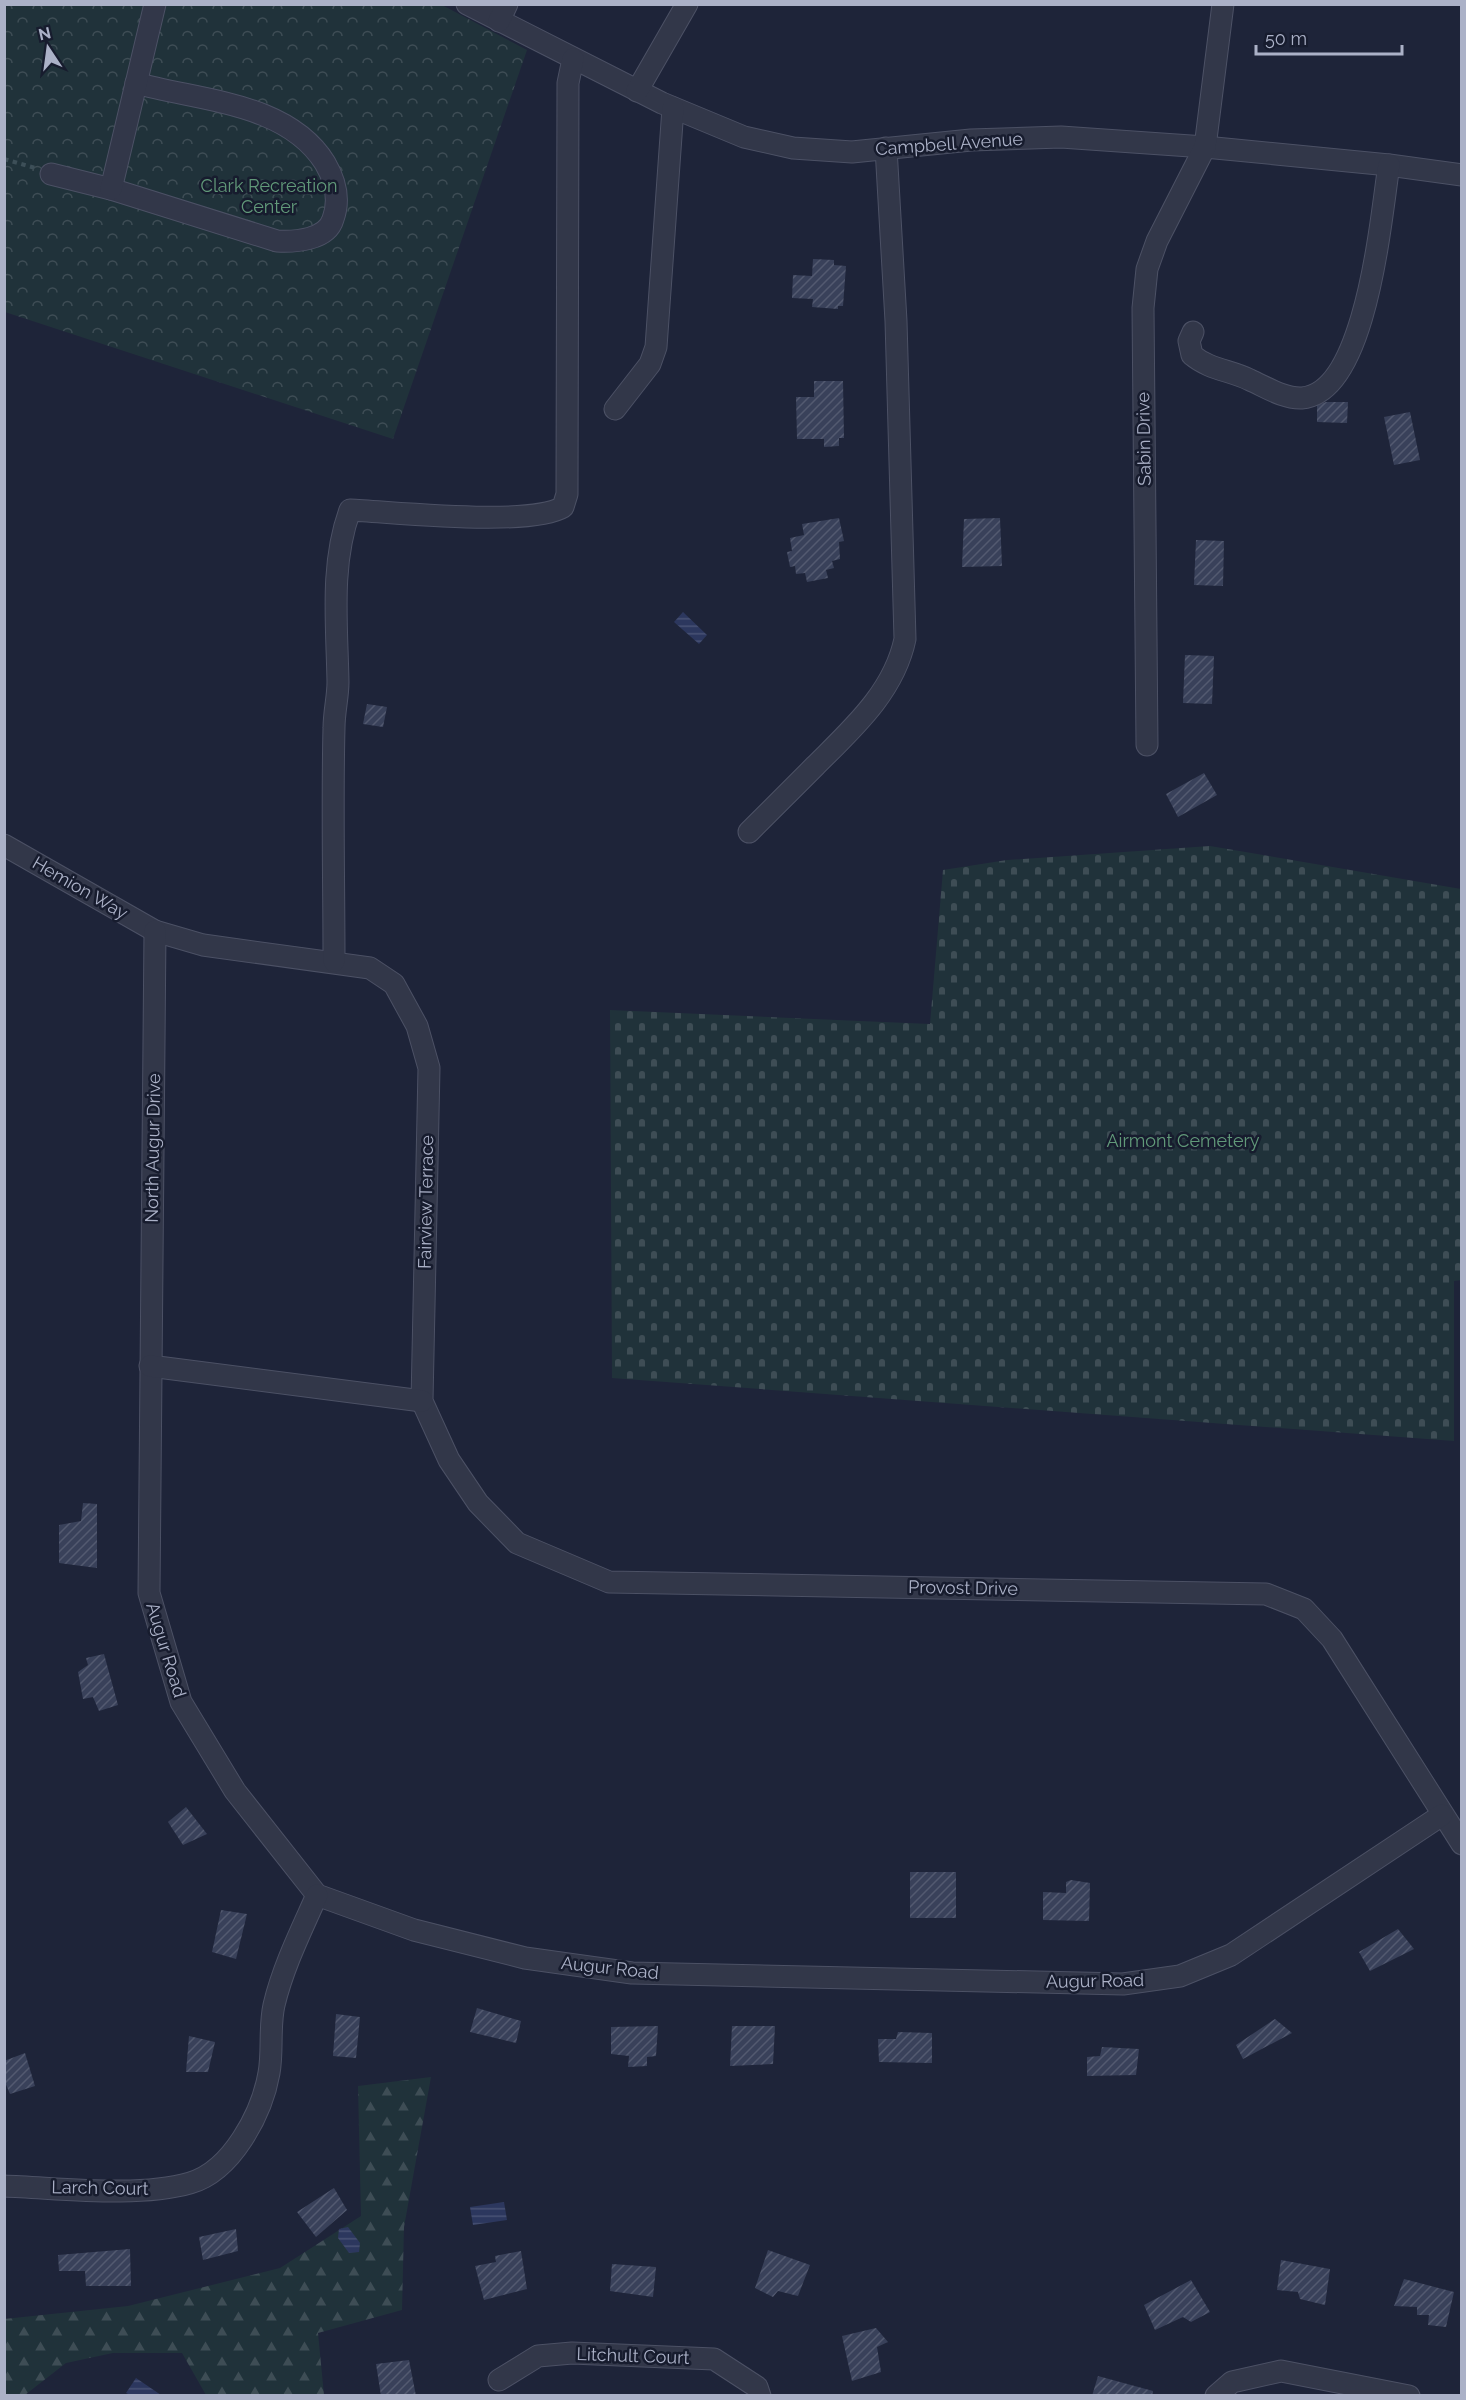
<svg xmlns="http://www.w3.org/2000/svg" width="1466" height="2400" viewBox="0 0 1466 2400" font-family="Raleway,sans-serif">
<defs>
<pattern id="forest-firs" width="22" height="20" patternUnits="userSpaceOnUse" patternTransform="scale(1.5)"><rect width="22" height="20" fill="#20323a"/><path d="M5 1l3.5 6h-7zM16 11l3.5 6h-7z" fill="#3e4d55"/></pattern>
<pattern id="cemetery-stones" width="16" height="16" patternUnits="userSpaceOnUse" patternTransform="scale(1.5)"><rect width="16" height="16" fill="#20323a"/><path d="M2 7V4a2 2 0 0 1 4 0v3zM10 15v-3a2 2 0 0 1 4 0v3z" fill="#3e4d55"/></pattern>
<pattern id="park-crowns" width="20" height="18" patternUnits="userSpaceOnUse" patternTransform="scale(1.5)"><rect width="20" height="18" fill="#20323a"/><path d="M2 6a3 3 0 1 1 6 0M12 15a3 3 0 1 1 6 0" fill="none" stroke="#3e4d55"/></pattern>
<pattern id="water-rules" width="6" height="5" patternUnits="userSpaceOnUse" patternTransform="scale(1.5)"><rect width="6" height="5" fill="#2c375e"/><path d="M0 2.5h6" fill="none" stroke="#485274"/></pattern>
<pattern id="building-hatch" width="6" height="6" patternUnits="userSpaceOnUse" patternTransform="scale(1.5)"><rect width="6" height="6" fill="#39415a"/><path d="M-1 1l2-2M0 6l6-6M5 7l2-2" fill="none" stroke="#535a70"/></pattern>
</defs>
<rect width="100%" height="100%" fill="#1e2439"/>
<path fill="url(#forest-firs)" d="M431 2077 404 2227 402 2310 318 2333 324 2395H206L182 2353H113L66 2363 25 2395H5L4 2319 128 2306 280 2268 361 2216 358 2086Z"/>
<path fill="url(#cemetery-stones)" d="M1210 846 1461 889 1462 1280 1454 1281V1441L612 1378 610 1010 930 1024 943 870 1007 860Z"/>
<path fill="url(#park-crowns)" d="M5 5H442L527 50 393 439 5 312Z"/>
<g fill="url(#water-rules)">
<path d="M683 612 707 635 699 644 674 622Z"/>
<path d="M504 2202 507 2220 473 2225 470 2207Z"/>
<path d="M348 2227 360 2243 359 2252 349 2253 338 2238 339 2229Z"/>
<path d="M136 2378 161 2395H130L126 2393Z"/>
</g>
<g fill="url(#building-hatch)">
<path d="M813 259 834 260V265L846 266 843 306H838V309L812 307 813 299 792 298 793 275 812 276Z"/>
<path d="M814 381H843L844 438H839V446L824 447V439H797L796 397H814Z"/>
<path d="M1326 402H1348L1347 423 1317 422V405Z"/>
<path d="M1410 412 1420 460 1394 465 1384 417Z"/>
<path d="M839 518 844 541 839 542 840 559 832 561 834 568 826 570 828 578 807 582 805 573 796 574 795 566 790 567 787 552 792 551 790 538 804 535 802 524Z"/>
<path d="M1000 518 1002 566 962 567 964 519Z"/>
<path d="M1196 540 1224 541 1223 586 1194 585Z"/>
<path d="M1185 655 1214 656 1212 704 1183 703Z"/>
<path d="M367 704 387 707 383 727 363 724Z"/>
<path d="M1204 773 1217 795 1178 817 1166 794Z"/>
<path d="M83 1503 97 1504V1568L59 1563V1525L81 1521Z"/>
<path d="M104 1654 118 1705 99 1711 93 1697 83 1699 78 1672 88 1665 86 1658Z"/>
<path d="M186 1807 207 1834 183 1845 168 1822Z"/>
<rect x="910" y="1872" width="46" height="46"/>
<path d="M1071 1880 1090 1883 1089 1921 1043 1920V1892L1066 1893V1882Z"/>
<path d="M221 1910 247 1914 236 1959 212 1952Z"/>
<path d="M1398 1929 1414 1949 1370 1971 1359 1952Z"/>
<path d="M477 2008 521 2021 516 2043 470 2032Z"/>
<path d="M336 2014 360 2017 356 2058 333 2056Z"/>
<path d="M1275 2019 1292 2033 1243 2059 1236 2045Z"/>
<path d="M658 2026 656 2056 647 2057V2066L628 2067 629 2056 611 2054V2027Z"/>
<path d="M732 2026H775L773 2064 730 2066Z"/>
<path d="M898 2032 932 2033V2063L879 2062 878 2039H896Z"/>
<path d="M189 2036 215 2042 208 2072H186Z"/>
<path d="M1102 2047 1139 2049 1136 2075 1087 2076V2057L1100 2056Z"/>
<path d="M25 2053 35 2086 10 2094 4 2080V2061Z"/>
<path d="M334 2188 347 2210 316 2237 297 2212Z"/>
<path d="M236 2229 238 2251 203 2260 199 2237Z"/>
<path d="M130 2249 131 2286H86L85 2271H59L58 2255Z"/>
<path d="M768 2250 810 2265 798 2296 778 2291 773 2297 755 2288Z"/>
<path d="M521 2251 527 2289 484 2300 475 2266 496 2262 495 2256Z"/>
<path d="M1281 2260 1330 2269 1325 2305 1300 2299 1298 2292 1277 2290Z"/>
<path d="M612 2264 656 2267 653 2297 610 2291Z"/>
<path d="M1404 2279 1454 2292 1446 2327 1428 2325 1429 2315H1417V2307L1394 2306Z"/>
<path d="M1191 2280 1210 2312 1191 2322 1183 2317 1155 2330 1144 2305Z"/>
<path d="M876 2328 888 2342 877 2347 881 2372 852 2381 842 2336Z"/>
<path d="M409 2360 416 2396H381L376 2364Z"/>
<path d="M1098 2376 1153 2391 1152 2396H1092Z"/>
</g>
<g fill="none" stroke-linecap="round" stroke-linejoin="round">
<defs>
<g id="minor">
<path d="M467 4 662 103 744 137 793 148 852 152 971 140 1061 137 1205 147 1389 165 1462 175"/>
<path d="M499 21 507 4"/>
<path d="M637 91 687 4"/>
<path d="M51 174 111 189 277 241C295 242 327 240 333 219 340 200 335 180 325 163 287 102 199 101 136 83"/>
<path d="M111 189 155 4"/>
<path d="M1193 332 1189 341 1192 355C1210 370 1230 370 1250 380 1266 387 1284 399 1302 398 1367 393 1381 215 1389 165"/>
<path d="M615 409 650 364 656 347 673 108"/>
<path d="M1147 745 1143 308 1147 269 1157 241 1205 147 1223 4"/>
<path d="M749 832C771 810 793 788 815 766 852 729 894 692 905 639L896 321 886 148"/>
<path d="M4 845 155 931 203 945 370 968 394 984 417 1026 429 1068 422 1401 449 1460 478 1503 517 1543 609 1582 1266 1594 1304 1609 1332 1639 1462 1844"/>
<path d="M155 931 149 1593 181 1702 235 1791 317 1895 414 1930 525 1958 632 1973 1123 1984 1180 1976 1231 1955 1442 1815"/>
<path d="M334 961C334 883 332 805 334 728 334 712 338 697 338 682 337 625 330 564 350 510 395 512 529 527 563 507L567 494 568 83 573 59"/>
<path d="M150 1366 422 1401"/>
<path d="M4 2186C61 2188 137 2198 190 2183 232 2171 262 2113 269 2073 273 2051 269 2027 274 2005 283 1967 301 1931 317 1895"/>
<path d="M499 2380 538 2356 572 2353 714 2359 757 2387 760 2396"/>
<path d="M1216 2396 1232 2382 1281 2371 1409 2396"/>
</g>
</defs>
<use href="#minor" stroke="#4c5165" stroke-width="23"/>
<path stroke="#3d4f58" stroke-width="4" stroke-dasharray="4.5 4.5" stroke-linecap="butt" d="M4 159 35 168"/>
<use href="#minor" stroke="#323749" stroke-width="21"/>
</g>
<g text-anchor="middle" stroke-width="5" stroke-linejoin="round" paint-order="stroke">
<g font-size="18" fill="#abb1c7" stroke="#171c2e">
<text transform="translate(949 144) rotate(-4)" y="6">Campbell Avenue</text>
<text transform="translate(1144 439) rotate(-91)" y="6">Sabin Drive</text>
<text transform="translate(80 888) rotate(30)" y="6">Hemion Way</text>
<text transform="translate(153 1148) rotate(-89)" y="6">North Augur Drive</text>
<text transform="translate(426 1202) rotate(-89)" y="6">Fairview Terrace</text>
<text transform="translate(963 1588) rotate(1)" y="6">Provost Drive</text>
<text transform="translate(166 1650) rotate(73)" y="6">Augur Road</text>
<text transform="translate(610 1968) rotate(6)" y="6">Augur Road</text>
<text transform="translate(1095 1981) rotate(-1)" y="6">Augur Road</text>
<text transform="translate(100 2188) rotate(1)" y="6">Larch Court</text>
<text transform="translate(633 2356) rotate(2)" y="6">Litchult Court</text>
</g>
<g font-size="18" fill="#619979" stroke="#171c2e">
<text x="269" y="192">Clark Recreation<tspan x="269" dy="21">Center</tspan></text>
<text x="1183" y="1147">Airmont Cemetery</text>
</g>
</g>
<rect width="1466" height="2400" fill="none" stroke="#abb1c7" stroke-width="12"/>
<g transform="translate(48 48) rotate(347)" stroke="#171c2e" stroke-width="4.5" paint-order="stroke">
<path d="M0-4.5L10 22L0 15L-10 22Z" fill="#abb1c7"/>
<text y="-9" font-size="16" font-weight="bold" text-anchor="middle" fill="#abb1c7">N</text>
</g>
<path d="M1256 45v9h146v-9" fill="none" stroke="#abb1c7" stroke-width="3"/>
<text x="1265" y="45" font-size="18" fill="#abb1c7" stroke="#171c2e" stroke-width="4.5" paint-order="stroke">50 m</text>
</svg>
